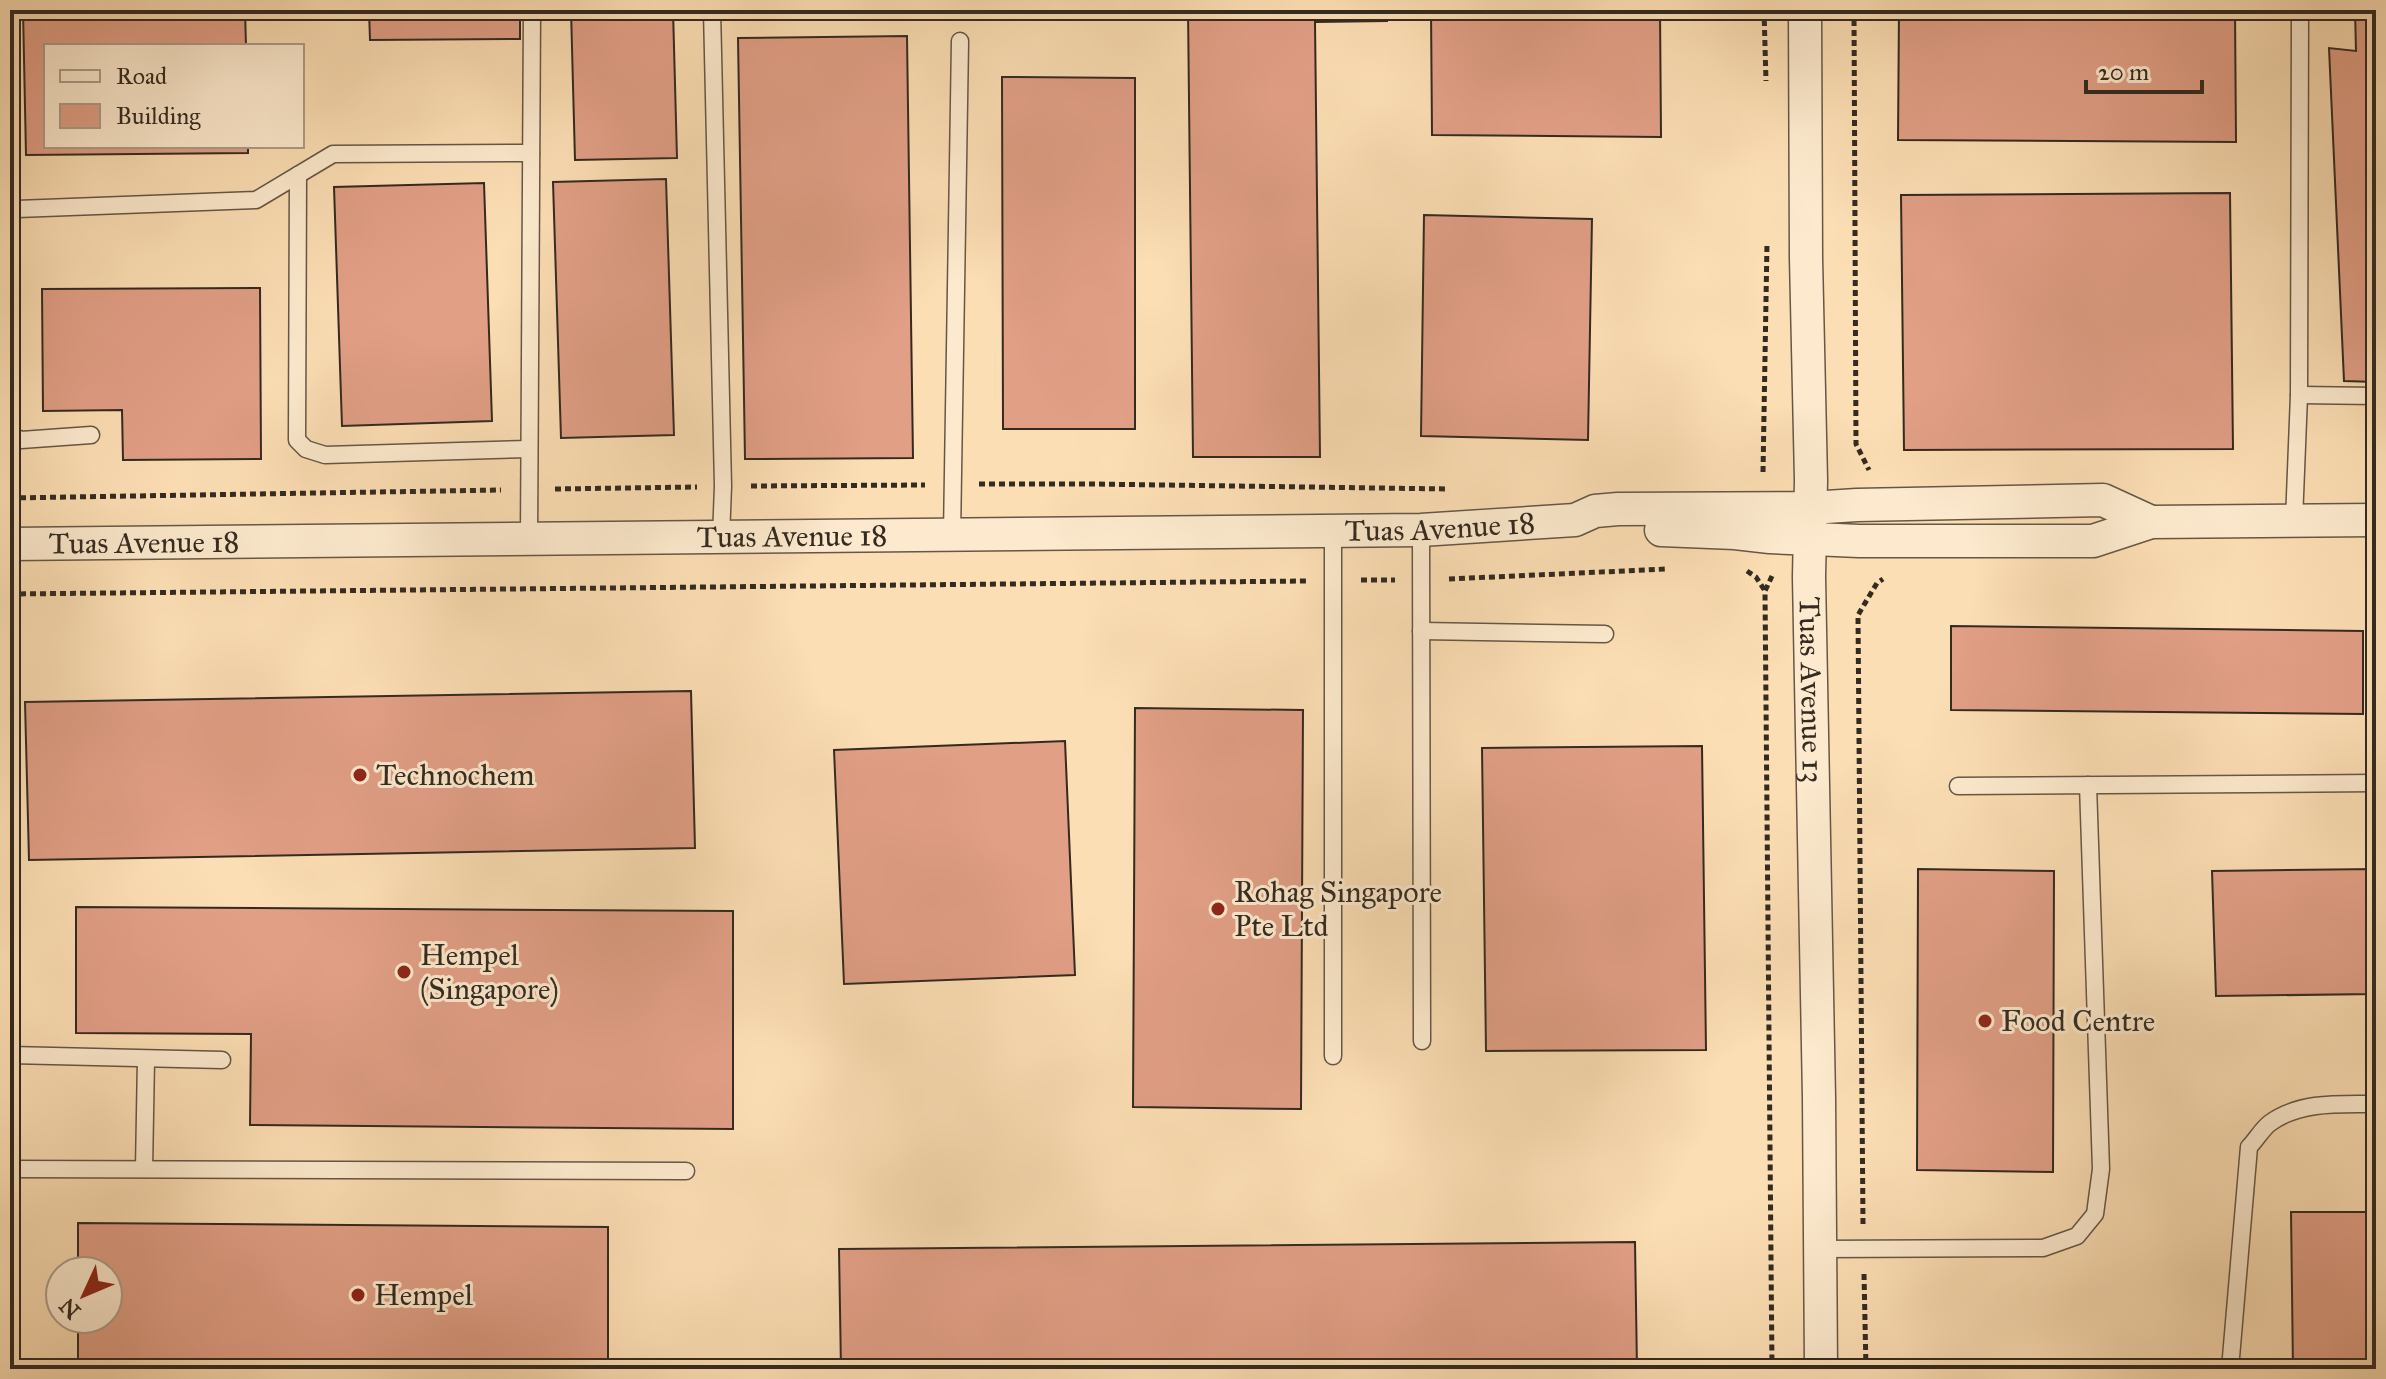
<svg xmlns="http://www.w3.org/2000/svg" width="2386" height="1379" viewBox="0 0 2386 1379" font-family="'IM FELL Great Primer',serif">
<rect width="100%" height="100%" fill="#fcdeb4"/>
<filter id="stains"><feTurbulence type="fractalNoise" baseFrequency=".0025" numOctaves="4"/><feColorMatrix values="0 0 0 0 .2 0 0 0 0 .09 0 0 0 0 .02 0 0 0 .5 -.17"/></filter>
<radialGradient id="worn" r=".72"><stop offset=".6" stop-color="#630" stop-opacity="0"/><stop offset="1" stop-color="#630" stop-opacity=".3"/></radialGradient>
<g fill="#e19f86" stroke="#332a21" stroke-width="2">
<path d="M23 10H245L246 46H46V146H248V153L26 155Z"/>
<path d="M369 10H520V39L370 40Z"/>
<path d="M571 10H673L677 158 575 160Z"/>
<path d="M1188 10H1387V21L1315 22 1320 457H1193Z"/>
<path d="M1431 10H1660L1661 137 1432 135Z"/>
<path d="M1899 10H2235L2236 142 1898 140Z"/>
<path d="M2355 10H2376V382L2344 381 2329 48 2356 51Z"/>
<path d="M907 36 913 458 745 459 738 38Z"/>
<path d="M1002 77 1135 78V429H1003Z"/>
<path d="M666 179 674 435 561 438 553 182Z"/>
<path d="M484 183 492 421 342 426 334 187Z"/>
<path d="M2230 193 2233 449 1904 450 1901 195Z"/>
<path d="M1424 215 1592 219 1588 440 1421 436Z"/>
<path d="M260 288 261 459 123 460 122 410 43 411 42 289Z"/>
<path d="M1951 626 2363 631V714L1951 710Z"/>
<path d="M691 691 695 848 29 860 25 702Z"/>
<path d="M1135 708 1303 710 1301 1109 1133 1107Z"/>
<path d="M1065 741 1075 975 844 984 834 750Z"/>
<path d="M1702 746 1706 1050 1486 1051 1482 748Z"/>
<path d="M1918 869 2054 871 2053 1172 1917 1170Z"/>
<path d="M2376 869V994L2216 996 2212 871Z"/>
<path d="M76 907 733 911V1129L250 1125 251 1034 76 1033Z"/>
<path d="M2291 1212H2376V1369H2293Z"/>
<path d="M78 1223 608 1227V1369H78V1319H108V1271H78Z"/>
<path d="M1635 1242 1637 1369H841L839 1249Z"/>
</g>
<g fill="none" stroke-linecap="round" stroke-linejoin="round">
<defs>
<g id="lane">
<path d="M712 10 723 486 721 538"/>
<path d="M298 175 297 440 306 449 325 455 529 449"/>
<path d="M10 216 17 209 256 200 333 154 531 153"/>
<path d="M2299 395 2376 396"/>
<path d="M10 435 21 440 91 435"/>
<path d="M2294 521 2299 395 2300 10"/>
<path d="M1421 530 1422 1041"/>
<path d="M1333 531V1056"/>
<path d="M952 535 960 41"/>
<path d="M529 539 532 10"/>
<path d="M1421 631 1605 634"/>
<path d="M1958 786 2376 783"/>
<path d="M10 1055 222 1060"/>
<path d="M10 1169 686 1171"/>
<path d="M144 1169 146 1059"/>
<path d="M1819 1249 2043 1248 2077 1236 2095 1214 2101 1169 2088 785"/>
<path d="M2230 1369 2249 1147C2256 1140 2262 1129 2270 1123 2300 1101 2341 1104 2376 1104"/>
</g>
<g id="street">
<path id="s1" d="M1805 10 1806 258 1811 480 1809 577 1819 1098 1821 1369"/>
<path d="M1661 530 1735 533 1770 537 1859 541H2093L2151 522 2376 520"/>
<path id="s2" d="M10 544 1421 530 1575 520 1595 511 1618 509 1810 508 1857 505 2103 500 2151 522"/>
</g>
</defs>
<use href="#lane" stroke="#655746" stroke-width="19"/>
<use href="#street" stroke="#655746" stroke-width="35"/>
<g stroke="#332a21" stroke-width="5" stroke-dasharray="6 4" stroke-linecap="butt">
<path d="M1764 10 1766 81"/>
<path d="M1854 10 1856 444 1869 470"/>
<path d="M1763 472 1767 243"/>
<path d="M979 484H1092L1449 489"/>
<path d="M751 486 925 485"/>
<path d="M555 489 697 487"/>
<path d="M10 498 501 490"/>
<path d="M1747 571 1756 577 1765 591"/>
<path d="M1772 576 1765 591 1772 1369"/>
<path d="M1449 579 1667 569"/>
<path d="M1361 580H1395"/>
<path d="M10 594 1307 581"/>
<path d="M1863 1224 1858 615 1877 583 1883 579"/>
<path d="M1864 1274 1866 1369"/>
</g>
<use href="#lane" stroke="#fdeace" stroke-width="16"/>
<use href="#street" stroke="#fdeace" stroke-width="32"/>
</g>
<g fill="#8f2418" stroke="#fdeace" stroke-width="3">
<circle cx="360" cy="775" r="8"/>
<circle cx="1218" cy="909" r="8"/>
<circle cx="404" cy="972" r="8"/>
<circle cx="1985" cy="1021" r="8"/>
<circle cx="358" cy="1295" r="8"/>
</g>
<g text-anchor="middle" stroke-width="6" stroke-linejoin="round" paint-order="stroke">
<g font-size="30" fill="#332a21" stroke="#fdeace">
<text dy="10" stroke="none"><textPath href="#s2" startOffset="1430">Tuas Avenue 18</textPath></text>
<text dy="10" stroke="none"><textPath href="#s2" startOffset="782">Tuas Avenue 18</textPath></text>
<text dy="10" stroke="none"><textPath href="#s2" startOffset="134">Tuas Avenue 18</textPath></text>
<text dy="10" stroke="none"><textPath href="#s1" startOffset="680">Tuas Avenue 13</textPath></text>
</g>
<g font-size="30" fill="#332a21" stroke="#fdeace" text-anchor="start">
<text x="376" y="785">Technochem</text>
<text x="1234" y="902">Rohag Singapore<tspan x="1234" dy="34">Pte Ltd</tspan></text>
<text x="420" y="965">Hempel<tspan x="420" dy="34">(Singapore)</tspan></text>
<text x="2001" y="1031">Food Centre</text>
<text x="374" y="1305">Hempel</text>
</g>
</g>
<rect width="2386" height="1379" fill="none" stroke="#fcdeb4" stroke-width="40"/>
<rect x="12" y="12" width="2362" height="1355" fill="none" stroke="#332a21" stroke-width="4"/>
<rect x="20" y="20" width="2346" height="1339" fill="none" stroke="#332a21" stroke-width="2"/>
<rect x="44" y="44" width="260" height="104" fill="#fdeace" stroke="#ac9d89" stroke-width="2"/>
<rect x="60" y="70" width="40" height="12" fill="#fdeace" stroke="#ac9d89" stroke-width="2"/>
<text x="116" y="84" font-size="24" fill="#332a21">Road</text>
<rect x="60" y="104" width="40" height="24" fill="#e19f86" stroke="#ac9d89" stroke-width="2"/>
<text x="116" y="124" font-size="24" fill="#332a21">Building</text>
<g transform="translate(84 1295) rotate(226)"><circle r="38" fill="#fdeace" stroke="#ac9d89" stroke-width="2"/>
<path d="M0-6L14 30L0 20L-14 30Z" fill="#8f2418"/>
<text y="-12" font-size="22" font-weight="bold" text-anchor="middle" fill="#332a21">N</text>
</g>
<path d="M2086 80v12h116v-12" fill="none" stroke="#332a21" stroke-width="4"/>
<text x="2098" y="80" font-size="24" fill="#332a21" stroke="#fdeace" stroke-width="6" paint-order="stroke">20 m</text>
<rect width="100%" height="100%" filter="url(#stains)"/>
<rect width="100%" height="100%" fill="url(#worn)"/>
</svg>
